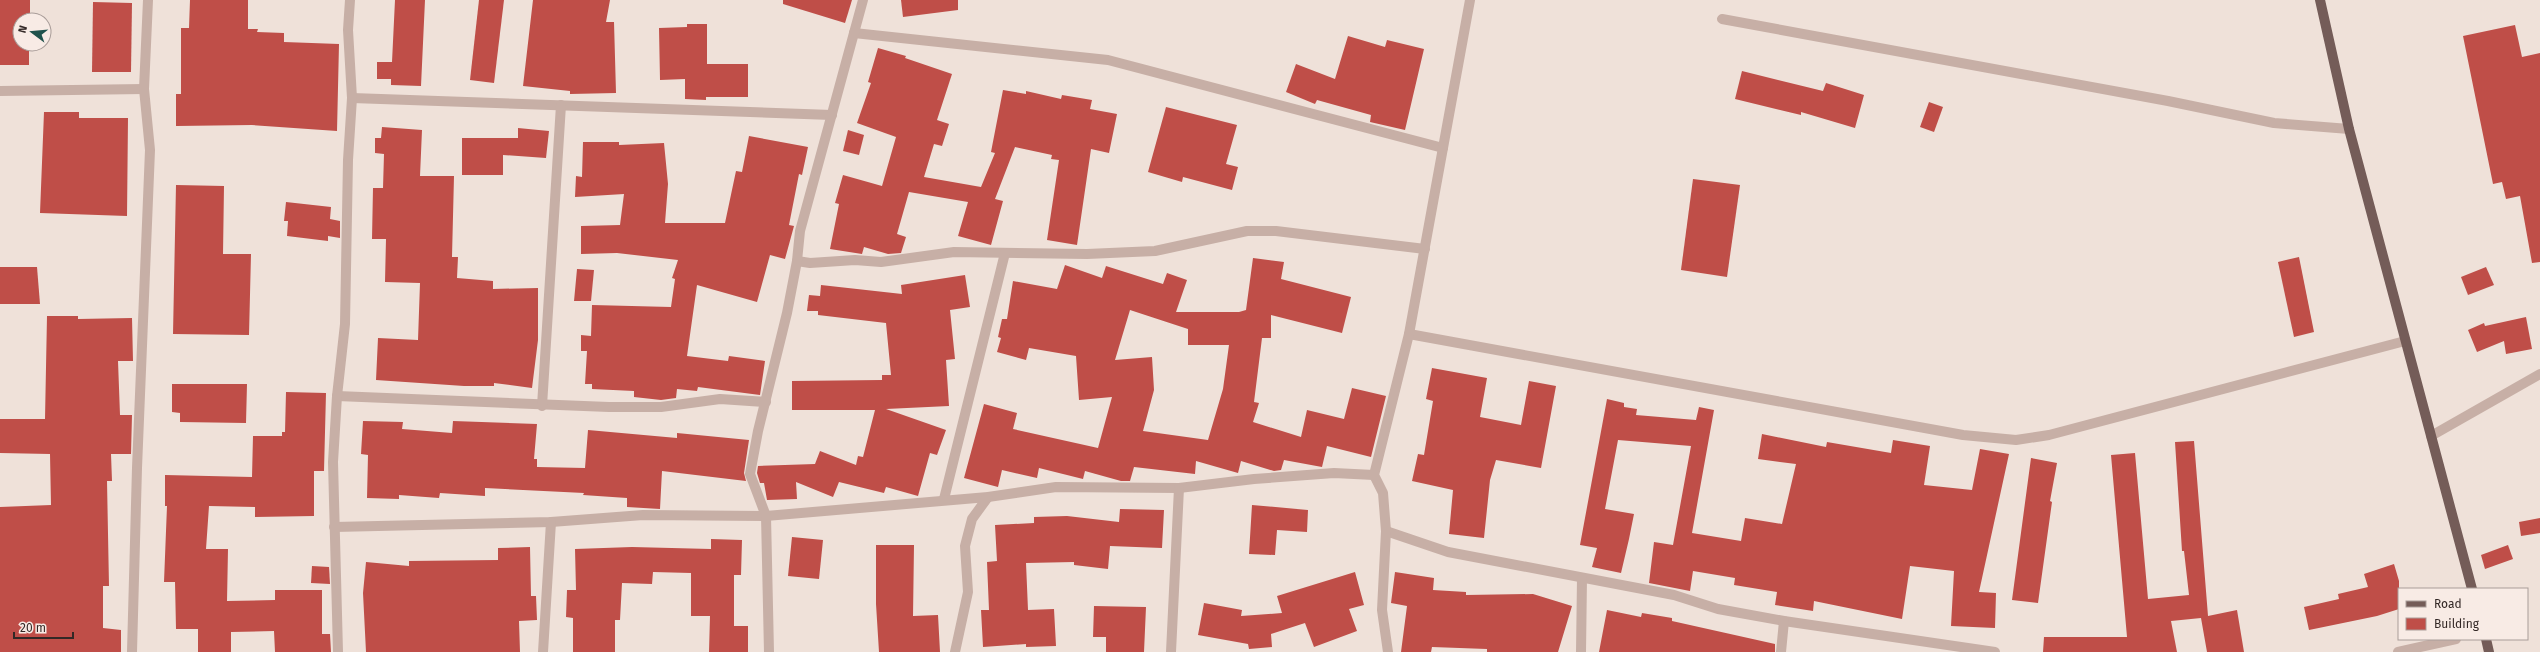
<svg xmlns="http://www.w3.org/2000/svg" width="2540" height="652" viewBox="0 0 2540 652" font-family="'Fira Sans',sans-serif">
<rect width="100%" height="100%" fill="#efe1d9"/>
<g fill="#bf4e48" fill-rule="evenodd">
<path d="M0 0H30V20H20V44H29V65H0Z"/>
<path d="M190 0H248V29H258L257 32 284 33V42L339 44 337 131 252 125 176 126V94H181V28H189Z"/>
<path d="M395 0H425L421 86 391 85V79H377V62H392Z"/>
<path d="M479 0H504L494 83 470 80Z"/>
<path d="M533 0H610L606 22H614L616 93 570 94V91L523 86Z"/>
<path d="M783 0H852L845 23 783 4Z"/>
<path d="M901 0H958V10L903 17Z"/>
<path d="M93 2 132 3 131 72H92Z"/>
<path d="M687 24H707V64H748V97H706V100L685 99V79L660 80 659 28 687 27Z"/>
<path d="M2515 25 2522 57 2540 53V262L2532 263 2520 196 2506 199 2502 182 2493 184 2463 36Z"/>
<path d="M1348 36 1385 47 1387 40 1424 49 1405 130 1370 122 1371 115 1317 100 1315 104 1286 92 1296 64 1335 79Z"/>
<path d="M878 48 906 56 905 58 952 74 937 120 949 124 942 146 934 144 924 177 981 187 995 153 991 152 1003 90 1026 94V91L1061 99 1062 95 1092 100 1090 109 1117 114 1109 153 1091 149 1077 245 1047 240 1059 160 1051 159 1052 155 1015 147 995 199 1003 201 991 245 958 236 968 202 909 192 897 234 906 237 901 253 888 254 864 247 862 254 830 249 839 204 835 203 843 175 882 186 896 137 857 123 871 83 868 82Z"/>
<path d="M1742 71 1823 91 1826 83 1864 95 1855 128 1801 112V115L1735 99Z"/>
<path d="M1929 102 1943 107 1934 132 1920 127Z"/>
<path d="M1166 107 1237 125 1226 164 1238 167 1232 190 1183 177 1182 182 1148 172Z"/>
<path d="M44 112H79V118H128L127 216 40 213Z"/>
<path d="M382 127 422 130 420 176H454L452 257H458L457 278 493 281V289L538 288V340L532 388 494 383V386H464L376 380 378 338 418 340 420 283 385 282 386 239H372L373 188H383L384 154 375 153V138H381Z"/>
<path d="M518 128 549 131 546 158 503 155V175H462V138H518Z"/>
<path d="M848 130 864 135 859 155 843 151Z"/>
<path d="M749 136 808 147 802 175 799 174 789 225 794 226 785 259 770 255 757 302 697 285 687 356 728 361 729 356 765 361 760 395 698 387 697 391 677 389 676 398 661 400 634 397V391L592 389V384H585L587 351H581V335L591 336 592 305 671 307 675 279 672 278 678 260 617 253 581 254V226L620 225 624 194 575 197 576 176 582 177 583 142H619V145L664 143 668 184 665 223H725L736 171 742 172Z"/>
<path d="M1693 179 1740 185 1727 277 1681 270Z"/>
<path d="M176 185 224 186 223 254H251L249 335 173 334Z"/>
<path d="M286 202 331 207 330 219 340 221V238L328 236V241L287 236 288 221H284Z"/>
<path d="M2299 257 2314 332 2294 337 2278 262Z"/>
<path d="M1253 258 1284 262 1281 279 1351 297 1342 333 1271 315V338H1262L1254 402 1259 403 1253 422 1301 437 1307 410 1344 419 1352 388 1386 396 1371 457 1327 446 1322 467 1284 460 1281 470 1274 471 1241 461 1238 473 1196 461 1195 474 1134 467 1130 481H1121L1085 471 1083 479 1039 468 1037 478 1002 470 998 487 964 478 984 404 1017 413 1013 429 1098 448 1112 397 1079 400 1076 356 1029 348 1026 360 997 352 1001 338 998 337 1002 319H1007L1013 281 1057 289 1065 265 1102 278 1106 266 1163 284 1167 273 1187 280 1176 312H1239L1246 310ZM1130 310 1188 329V345H1229L1223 389 1208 440 1143 431 1154 390 1152 357 1115 360Z"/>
<path d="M0 267H37L40 304H0Z"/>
<path d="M2486 267 2494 285 2468 295 2461 277Z"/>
<path d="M577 269 594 270 591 301H574Z"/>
<path d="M965 275 970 307 950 310 955 359 946 360 949 406 886 409 946 430 937 455 930 453 918 496 886 487 884 493 839 482 833 497 796 482 797 499 767 500 764 483H760L757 473 758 466 815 464 820 451 856 465 858 456 863 457 875 410H792V381L882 380V375H891L886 323 818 315V311H807L809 295 820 296 821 285 902 294 901 285Z"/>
<path d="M47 316H78V319L132 318 133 361H118L120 415H132L131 454H111L112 481H107L109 586H103V628L121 630V652H0V507L51 505 50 454 0 453V419H45Z"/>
<path d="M2526 317 2532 349 2506 354 2504 341 2477 352 2468 330 2484 323 2485 326Z"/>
<path d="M1432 368 1487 378 1480 417 1521 425 1529 381 1556 386 1541 468 1496 460 1490 480 1484 538 1449 534 1453 490 1412 481 1418 454 1424 455 1433 401 1426 399Z"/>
<path d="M172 384H247L246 423 180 422V413L172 412Z"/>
<path d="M286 392 326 393 324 471H314V516L255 517V507L209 506 206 549H228L227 601 275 600V590H322V634H330L331 652H275L274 631 231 632V652H198V629H176L175 582H164L167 506H165V475L252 477 253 436H282V432H285Z"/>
<path d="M1607 399 1624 403V407L1637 409 1636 415 1696 420 1699 407 1714 410 1692 533 1741 541 1745 518 1782 524 1796 464 1758 459 1762 434 1826 447 1827 442 1891 453 1893 440 1930 446 1924 485 1972 490 1980 449 2009 454 1979 592 1996 593 1995 628 1951 626 1954 571 1910 566 1902 619 1814 601 1813 611 1775 605 1777 592 1734 585 1735 578 1693 571 1690 591 1649 583 1654 542 1673 545 1691 446 1618 440 1605 509 1634 514 1629 539 1621 573 1592 567 1597 548 1580 545Z"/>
<path d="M363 421 403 422 402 429 452 433 453 421 537 424 534 459H537V467L585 468 588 430 677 438V433L749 440 744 473 746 481 662 471 660 509 627 507V498L583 495 584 493 485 488V496L440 493 439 498 399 495V499L367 498 368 455 361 454Z"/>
<path d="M2194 441 2208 616 2237 610 2244 652H2207L2201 618 2171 621 2177 652H2043L2044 637H2127L2111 455 2135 453 2148 599 2189 595 2184 551H2182L2175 442Z"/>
<path d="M2031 458 2057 463 2050 501 2052 502 2038 603 2012 600Z"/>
<path d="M1252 505 1308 510 1307 532 1277 530 1275 555 1249 554Z"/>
<path d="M1120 509 1164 510 1162 548 1110 546 1108 569 1074 565V562L1026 563 1028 610 1054 609 1056 646 1026 647V644L983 647 981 610H989L987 562 997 561 995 525 1034 523V517L1067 516 1119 522Z"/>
<path d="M2540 518V533L2521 536 2519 522Z"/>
<path d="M792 537 823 540 819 579 788 576Z"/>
<path d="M711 539 742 540 741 575H734V626H748V652H709L710 616H691V573L653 572 652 584 622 583 620 620H615V652H573V618L566 617 567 590H576L575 549 632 547 711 549Z"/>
<path d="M876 545H914L913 616 938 615 940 652H879L876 604Z"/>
<path d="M2508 545 2513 559 2485 569 2481 555Z"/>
<path d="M530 547 531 596H536L537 620 519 621 520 652H366L363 593 366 562 409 566V561L498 560V548Z"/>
<path d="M2394 564 2399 581V609L2377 616 2309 630 2304 607 2339 599 2338 594 2368 587 2364 574Z"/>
<path d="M312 566 329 567 330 584 311 583Z"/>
<path d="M1355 572 1364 605 1349 609 1357 631 1314 647 1305 623 1271 634 1272 647 1249 649 1248 644 1198 635 1204 603 1242 610 1241 616 1282 613 1277 596Z"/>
<path d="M1395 572 1434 578 1433 590 1466 592V595L1533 594 1572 606 1558 652H1487V649L1432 647 1431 652H1401L1407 606 1391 603Z"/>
<path d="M1094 606 1146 607 1144 652H1106V637H1093Z"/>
<path d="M1607 610 1641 617 1642 613 1672 618V621L1775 644V652H1599Z"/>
</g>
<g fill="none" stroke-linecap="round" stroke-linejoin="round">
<g stroke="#c7afa6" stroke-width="10">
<path d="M1722 19 2168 101 2274 123 2349 129"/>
<path d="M854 33 1108 60 1443 148"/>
<path d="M0 91 144 89"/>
<path d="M352 98 832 115"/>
<path d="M797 261 810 263 855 260 881 262 954 252 1087 254 1155 251 1247 231H1276L1425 249"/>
<path d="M1409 334 1963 435 2016 440 2049 435 2405 341"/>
<path d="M337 396 609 407H661L720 399 766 402"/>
<path d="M542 406 561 105"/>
<path d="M2431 436 2540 374"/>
<path d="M944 499 1005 253"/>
<path d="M334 527 551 522 643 515 766 516 988 497 1056 487 1179 488 1254 479 1334 473 1374 475"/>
<path d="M1386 531 1448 552 1674 595 1718 609 1784 621 1995 652"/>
<path d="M132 652 137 468 150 150 144 89 148 0"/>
<path d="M338 652 333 462 337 396 345 324 348 160 352 98 348 30 350 0"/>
<path d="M543 652 551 522"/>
<path d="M769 652 766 516 750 474 758 431 787 313 797 261 800 231 863 0"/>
<path d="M955 652 968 592 965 546 972 519 988 497"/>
<path d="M1171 652 1179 488"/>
<path d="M1388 652 1382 610 1386 531 1383 493 1374 475 1409 334 1470 0"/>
<path d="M1581 652 1582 578"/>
<path d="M1781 652 1784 621"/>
<path d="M2398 652 2456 639"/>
</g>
<g stroke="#745c58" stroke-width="10">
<path d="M2320 0 2349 129 2472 589"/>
<path d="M2486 639 2489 652"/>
</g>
</g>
<rect x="2398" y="588" width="130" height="52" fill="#f8ebe5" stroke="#a99d99"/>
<rect x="2406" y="601" width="20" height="6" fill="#745c58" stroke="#a99d99"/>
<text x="2434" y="608" font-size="12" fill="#332826">Road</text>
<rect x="2406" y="618" width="20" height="12" fill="#bf4e48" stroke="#a99d99"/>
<text x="2434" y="628" font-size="12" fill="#332826">Building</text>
<g transform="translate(32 32) rotate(286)"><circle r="19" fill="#f8ebe5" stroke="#a99d99"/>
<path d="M0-3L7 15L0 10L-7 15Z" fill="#1f524c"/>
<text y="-6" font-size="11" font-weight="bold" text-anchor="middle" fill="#332826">N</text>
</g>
<path d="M14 632v6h59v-6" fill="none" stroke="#332826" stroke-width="2"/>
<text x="20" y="632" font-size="12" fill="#332826" stroke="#f8ebe5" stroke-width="3" paint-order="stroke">20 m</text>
</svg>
